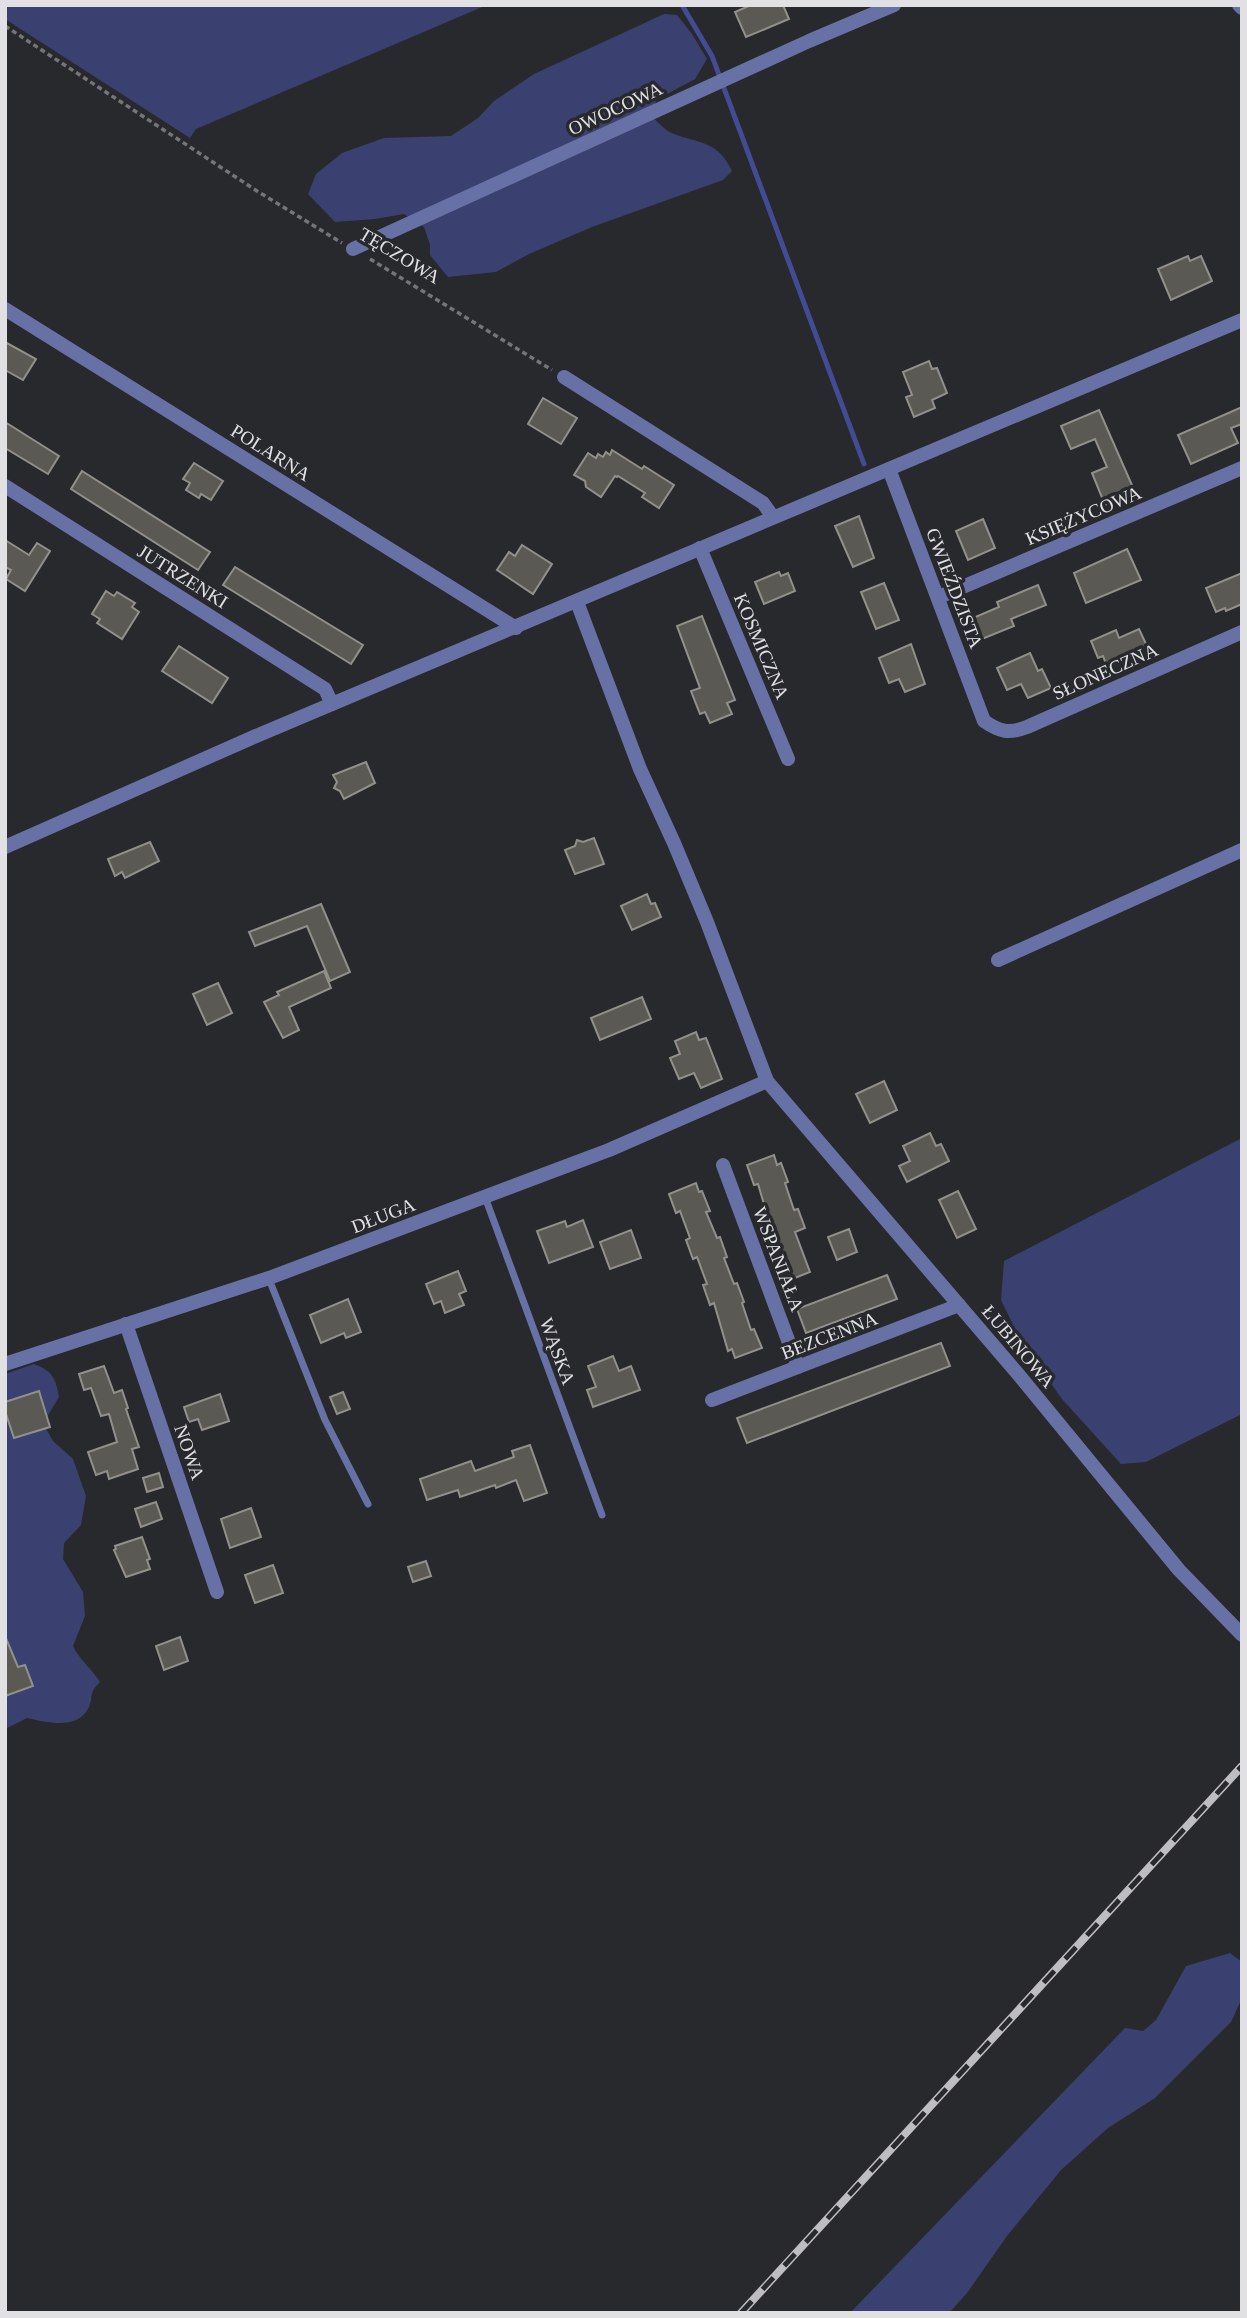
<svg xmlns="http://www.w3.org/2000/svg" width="1247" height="2318" viewBox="0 0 1247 2318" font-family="Georgia,serif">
<rect width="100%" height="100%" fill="#28292d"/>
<g fill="#3a4070">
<path d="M5 5H487L196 129 190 138 5 19Z"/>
<path d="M664 14 677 15 692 34 707 59 695 79 656 100 652 117C659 123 666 131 674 134 701 144 718 141 732 171L723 180 592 227 529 254 496 272 448 277 430 255V245L424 227 404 214 375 219 335 222 308 194 316 174 342 153 384 138 451 136 478 118 494 101 534 74Z"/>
<path d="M1242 1138V1414L1146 1462 1121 1464 1062 1399 1022 1343 1001 1300 1004 1261Z"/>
<path d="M34 1364C52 1370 56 1379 59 1397L47 1417 45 1427 53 1441 73 1459 86 1496 81 1525 64 1543 63 1559 83 1592 85 1616 73 1646C78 1658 92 1669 100 1682 88 1694 94 1695 89 1707 78 1731 46 1722 27 1718L5 1729V1374Z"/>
<path d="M1230 1953 1242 1962V1998L1231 2022 1155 2098 1108 2128 1061 2170 1007 2236 967 2293 949 2313H850L1125 2028 1143 2031 1156 2020 1186 1966Z"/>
</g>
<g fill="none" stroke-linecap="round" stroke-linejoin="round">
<path stroke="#444b95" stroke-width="5" d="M682 5 712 56 864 464"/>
</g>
<g fill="#5b5954" stroke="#92908a" stroke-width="2">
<path d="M751 5H783L789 19 746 37 735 12Z"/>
<path d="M1188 256 1190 261 1201 256 1212 281 1171 300 1158 269Z"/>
<path d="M5 342 36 359 23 380 5 370Z"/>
<path d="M929 361 932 369 937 368 947 393 932 400 935 408 914 417 906 397 912 395 903 372Z"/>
<path d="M543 398 577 418 561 444 528 424Z"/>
<path d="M1242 407V424L1231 428 1238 443 1191 464 1178 435Z"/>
<path d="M1099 410 1135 492 1105 505 1092 473 1107 467 1095 439 1071 449 1061 426Z"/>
<path d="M5 422 59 456 48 474 5 448Z"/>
<path d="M612 450 642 469 644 466 674 485 659 508 642 497 645 493 618 476 617 477 615 476 601 497 586 487 585 481 574 475 588 453 596 458 598 454 603 457 606 452 610 455Z"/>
<path d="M194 463 223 481 211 500 201 494 199 498 186 490 190 483 183 479Z"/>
<path d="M82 471 210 552 198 570 71 489Z"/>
<path d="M859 516 874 558 853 567 835 526Z"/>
<path d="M983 519 995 548 968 560 956 531Z"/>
<path d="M5 540 29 555 37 543 50 551 25 591 6 579 11 570 5 567Z"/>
<path d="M522 545 552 564 533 594 497 570 509 552 515 556Z"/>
<path d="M1127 549 1141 580 1086 603 1074 573Z"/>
<path d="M235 567 363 645 351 664 223 585Z"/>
<path d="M779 572 781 576 788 573 795 591 764 604 755 582Z"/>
<path d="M1242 573V604L1226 611 1225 608 1216 612 1206 588Z"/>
<path d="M884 583 899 620 876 629 861 592Z"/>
<path d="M1038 585 1046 605 1011 619 1014 626 982 639 973 618 999 607 997 602Z"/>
<path d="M106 591 114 596 117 592 135 603 132 607 139 612 122 639 97 623 100 619 92 614Z"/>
<path d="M702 616 735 700 727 703 732 714 710 723 705 712 700 714 691 691 700 688 677 626Z"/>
<path d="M1139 629 1147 646 1106 664 1103 656 1098 658 1091 641 1116 630 1119 638Z"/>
<path d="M911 644 925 684 905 692 899 679 889 683 879 658Z"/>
<path d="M179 646 228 678 212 703 162 671Z"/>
<path d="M1030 653 1038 671 1042 669 1051 688 1028 698 1021 684 1007 690 997 668Z"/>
<path d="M366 762 375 783 344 799 340 791 334 788 337 782 333 775Z"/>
<path d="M594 838 604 864 575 874 565 850 575 846 577 840 583 842Z"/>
<path d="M150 842 159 861 125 878 122 872 115 876 108 859Z"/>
<path d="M647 894 651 904 655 903 661 917 632 930 621 906Z"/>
<path d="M321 904 350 972 330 981 307 926 255 946 249 932Z"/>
<path d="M324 971 331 988 289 1007 299 1030 283 1038 264 1002 279 995 277 992Z"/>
<path d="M218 983 232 1013 207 1025 193 994Z"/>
<path d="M642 997 651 1019 600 1040 591 1018Z"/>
<path d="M696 1032 699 1040 706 1038 722 1079 701 1088 694 1073 679 1079 670 1058 680 1054 675 1041Z"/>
<path d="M884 1081 897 1110 870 1123 856 1094Z"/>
<path d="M930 1133 936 1146 941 1144 949 1161 907 1182 899 1166 910 1161 903 1146Z"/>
<path d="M774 1155 777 1165 781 1163 788 1182 785 1183 794 1210 798 1209 805 1228 795 1232 810 1272 790 1280 775 1230 772 1231 758 1184 754 1185 747 1165Z"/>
<path d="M696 1183 699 1192 702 1191 710 1211 706 1212 717 1238 720 1237 727 1257 724 1258 734 1284 737 1283 744 1302 742 1303 751 1330 754 1329 762 1348 735 1358 732 1349 728 1351 714 1303 710 1305 703 1285 707 1284 697 1257 693 1259 686 1240 690 1238 680 1211 676 1213 669 1194Z"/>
<path d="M958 1191 976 1229 957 1238 939 1200Z"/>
<path d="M583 1220 593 1247 549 1263 537 1231 565 1221 567 1227Z"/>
<path d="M849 1229 857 1252 837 1260 828 1237Z"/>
<path d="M631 1230 641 1258 610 1269 600 1242Z"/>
<path d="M458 1271 466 1291 459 1294 464 1305 445 1313 441 1301 434 1304 426 1284Z"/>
<path d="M887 1275 897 1299 806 1333 797 1309Z"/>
<path d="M348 1299 361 1332 346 1338 344 1333 321 1343 310 1315Z"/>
<path d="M941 1343 950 1366 747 1443 737 1418Z"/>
<path d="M613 1356 619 1371 631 1366 640 1390 593 1407 587 1390 596 1387 588 1366Z"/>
<path d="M104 1366 114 1393 122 1390 128 1408 126 1409 139 1447 132 1449 138 1469 109 1479 107 1471 96 1475 88 1452 117 1442 109 1414 101 1416 91 1388 84 1390 79 1374Z"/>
<path d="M39 1391 50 1427 14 1438 5 1411V1402Z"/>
<path d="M343 1392 350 1409 337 1414 330 1397Z"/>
<path d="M220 1394 229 1421 202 1430 198 1419 189 1422 184 1407Z"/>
<path d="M530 1445 547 1493 524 1501 516 1480 496 1488 495 1485 460 1497 458 1490 427 1500 420 1479 471 1461 475 1471 514 1457 512 1451Z"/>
<path d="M159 1473 163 1487 147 1492 143 1478Z"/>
<path d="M156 1502 162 1519 141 1527 135 1509Z"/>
<path d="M251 1508 261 1537 230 1548 221 1519Z"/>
<path d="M142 1537 150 1559 147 1560 150 1569 126 1577 114 1550 116 1549 115 1546Z"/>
<path d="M426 1561 431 1576 413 1582 408 1567Z"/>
<path d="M273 1565 283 1593 255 1603 245 1575Z"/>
<path d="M5 1636 18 1667 25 1665 33 1686 5 1696Z"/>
<path d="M180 1637 188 1661 164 1670 156 1646Z"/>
</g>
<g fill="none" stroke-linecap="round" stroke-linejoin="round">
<g stroke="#747578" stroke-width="3.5" stroke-dasharray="5 3.5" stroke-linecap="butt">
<path d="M5 26 257 191 342 243"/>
<path d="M370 259 552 370"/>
</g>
<g stroke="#6871a5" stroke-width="7">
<path d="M485 1197 602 1515"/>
<path d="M269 1279 325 1420 368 1504"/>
</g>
<g stroke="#6871a5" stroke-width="14">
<path d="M353 249 809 41 894 5"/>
<path d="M5 309 516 628"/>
<path d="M564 377 763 503 773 517"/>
<path d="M889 469 984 721C1000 732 1009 734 1027 727L1242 632"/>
<path d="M5 486 325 689 332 704"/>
<path d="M700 548 788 759"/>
<path d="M939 597 1242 468"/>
<path d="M577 602 640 769 674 843 707 922 767 1081 1018 1374 1179 1570 1242 1635"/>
<path d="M5 847 256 736 1242 320"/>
<path d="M998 960 1242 850"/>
<path d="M723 1165 798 1367"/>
<path d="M126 1324 217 1592"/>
<path d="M5 1364 269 1278 609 1150 767 1081"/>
<path d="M712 1400 959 1305"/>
</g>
<path stroke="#6871a5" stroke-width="14" d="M1239 5 1242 8"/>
<defs>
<path id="rail" d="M741 2313 1242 1766"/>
</defs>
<use href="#rail" stroke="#bebec1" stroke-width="8"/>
<use href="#rail" stroke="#28292d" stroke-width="5" stroke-dasharray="16" stroke-linecap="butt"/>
</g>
<g text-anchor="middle" stroke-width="7" stroke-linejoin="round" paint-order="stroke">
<g font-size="19" fill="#e1e1e4" stroke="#28292d">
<text transform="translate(615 108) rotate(-25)" y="7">OWOCOWA</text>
<text transform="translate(400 255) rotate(31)" y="7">TĘCZOWA</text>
<text transform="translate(271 452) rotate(32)" y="7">POLARNA</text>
<text transform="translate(1083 515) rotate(-23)" y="7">KSIĘŻYCOWA</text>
<text transform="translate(183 576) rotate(32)" y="7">JUTRZENKI</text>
<text transform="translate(955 588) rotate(69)" y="7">GWIEŹDZISTA</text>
<text transform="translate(762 646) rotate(67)" y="7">KOSMICZNA</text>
<text transform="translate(1105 671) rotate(-24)" y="7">SŁONECZNA</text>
<text transform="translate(383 1215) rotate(-21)" y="7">DŁUGA</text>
<text transform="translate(779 1259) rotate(69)" y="7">WSPANIAŁA</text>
<text transform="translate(829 1335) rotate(-21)" y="7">BEZCENNA</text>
<text transform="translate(1019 1346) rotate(50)" y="7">ŁUBINOWA</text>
<text transform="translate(558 1351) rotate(70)" y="7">WĄSKA</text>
<text transform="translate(190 1452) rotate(71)" y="7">NOWA</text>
</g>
</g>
<rect width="1247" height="2318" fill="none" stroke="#e1e1e4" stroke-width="14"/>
</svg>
